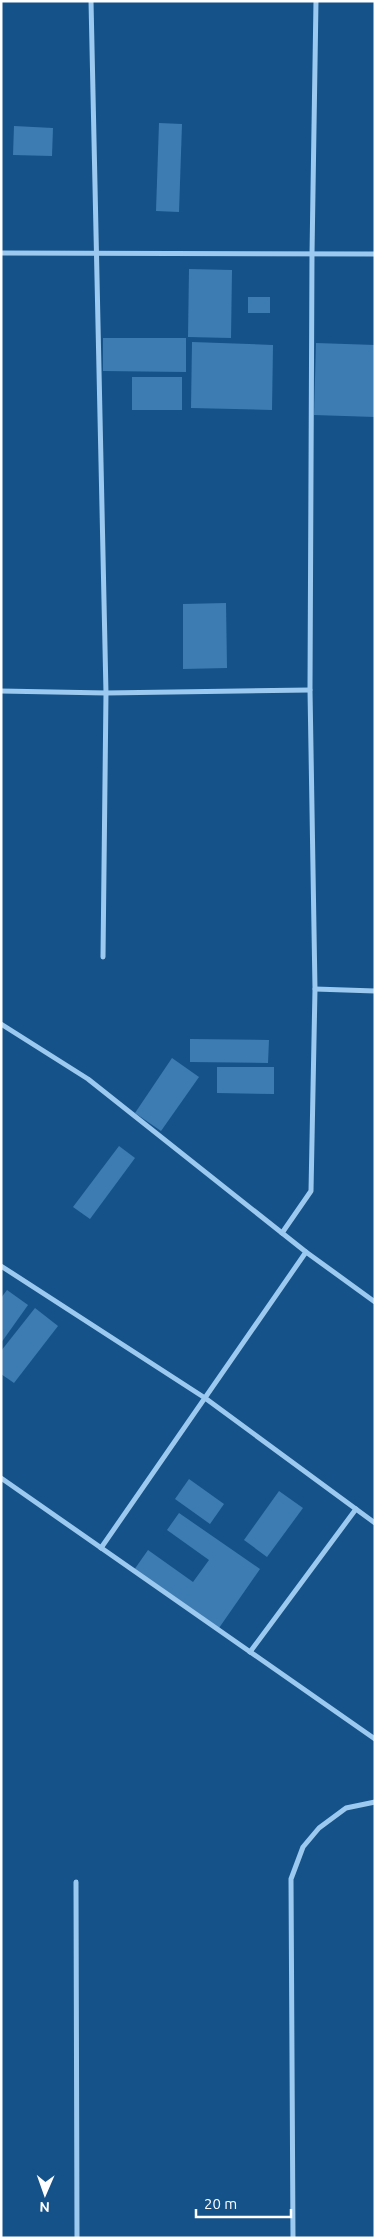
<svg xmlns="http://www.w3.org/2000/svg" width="376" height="2239" viewBox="0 0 376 2239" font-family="Ubuntu,sans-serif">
<rect width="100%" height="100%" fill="#155289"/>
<g fill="#3d7cb2">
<path d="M159 123 182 124 179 212 156 211Z"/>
<path d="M14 126 53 128 52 156 13 155Z"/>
<path d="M189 269 232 270 231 338 188 337Z"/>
<rect x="248" y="297" width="22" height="16"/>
<path d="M103 338H186V372L103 371Z"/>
<path d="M192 342 273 345 272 410 191 408Z"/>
<path d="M316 343 375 345V417L314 415Z"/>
<rect x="132" y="377" width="50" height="33"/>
<path d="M226 603 227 668 183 669V604Z"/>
<path d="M190 1039 269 1040 268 1063 190 1062Z"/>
<path d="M172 1058 199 1077 161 1131 135 1113Z"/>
<path d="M217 1067H274V1094L217 1093Z"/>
<path d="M119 1146 135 1158 90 1219 73 1207Z"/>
<path d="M7 1290 28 1305 1 1343V1298Z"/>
<path d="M35 1308 58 1326 14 1383 1 1374V1351Z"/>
<path d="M189 1479 224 1504 210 1524 175 1499Z"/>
<path d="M279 1491 303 1508 267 1557 244 1540Z"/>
<path d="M179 1513 260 1569 219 1628 134 1570 148 1550 193 1582 209 1560 167 1530Z"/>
</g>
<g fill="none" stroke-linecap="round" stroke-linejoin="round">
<g stroke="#9cc9ef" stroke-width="5">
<path d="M91 1 106 693 103 957"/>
<path d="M1 253 375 254"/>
<path d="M1 691 106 693 310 690"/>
<path d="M315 989 375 991"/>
<path d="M1 1024 88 1079 306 1252 375 1302"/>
<path d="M282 1233 311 1191 315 989 310 690 312 254 316 1"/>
<path d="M1 1266 205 1398 375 1523"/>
<path d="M1 1478 375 1739"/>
<path d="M101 1548 306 1252"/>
<path d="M250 1652 356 1509"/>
<path d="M76 1882 77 2238"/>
<path d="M293 2238 291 1879 303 1847 319 1828 346 1808 375 1802"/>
</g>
</g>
<rect width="376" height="2239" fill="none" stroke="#ffffff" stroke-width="5"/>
<g transform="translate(45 2194) rotate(182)" stroke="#155289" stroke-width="4" paint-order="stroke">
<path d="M0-4L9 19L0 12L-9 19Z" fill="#ffffff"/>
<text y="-8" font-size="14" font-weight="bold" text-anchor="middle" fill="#ffffff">N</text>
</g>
<path d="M196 2209v8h95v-8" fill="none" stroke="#ffffff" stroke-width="2.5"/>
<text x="204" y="2209" font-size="15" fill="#ffffff" stroke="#155289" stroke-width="4" paint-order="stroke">20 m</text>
</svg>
